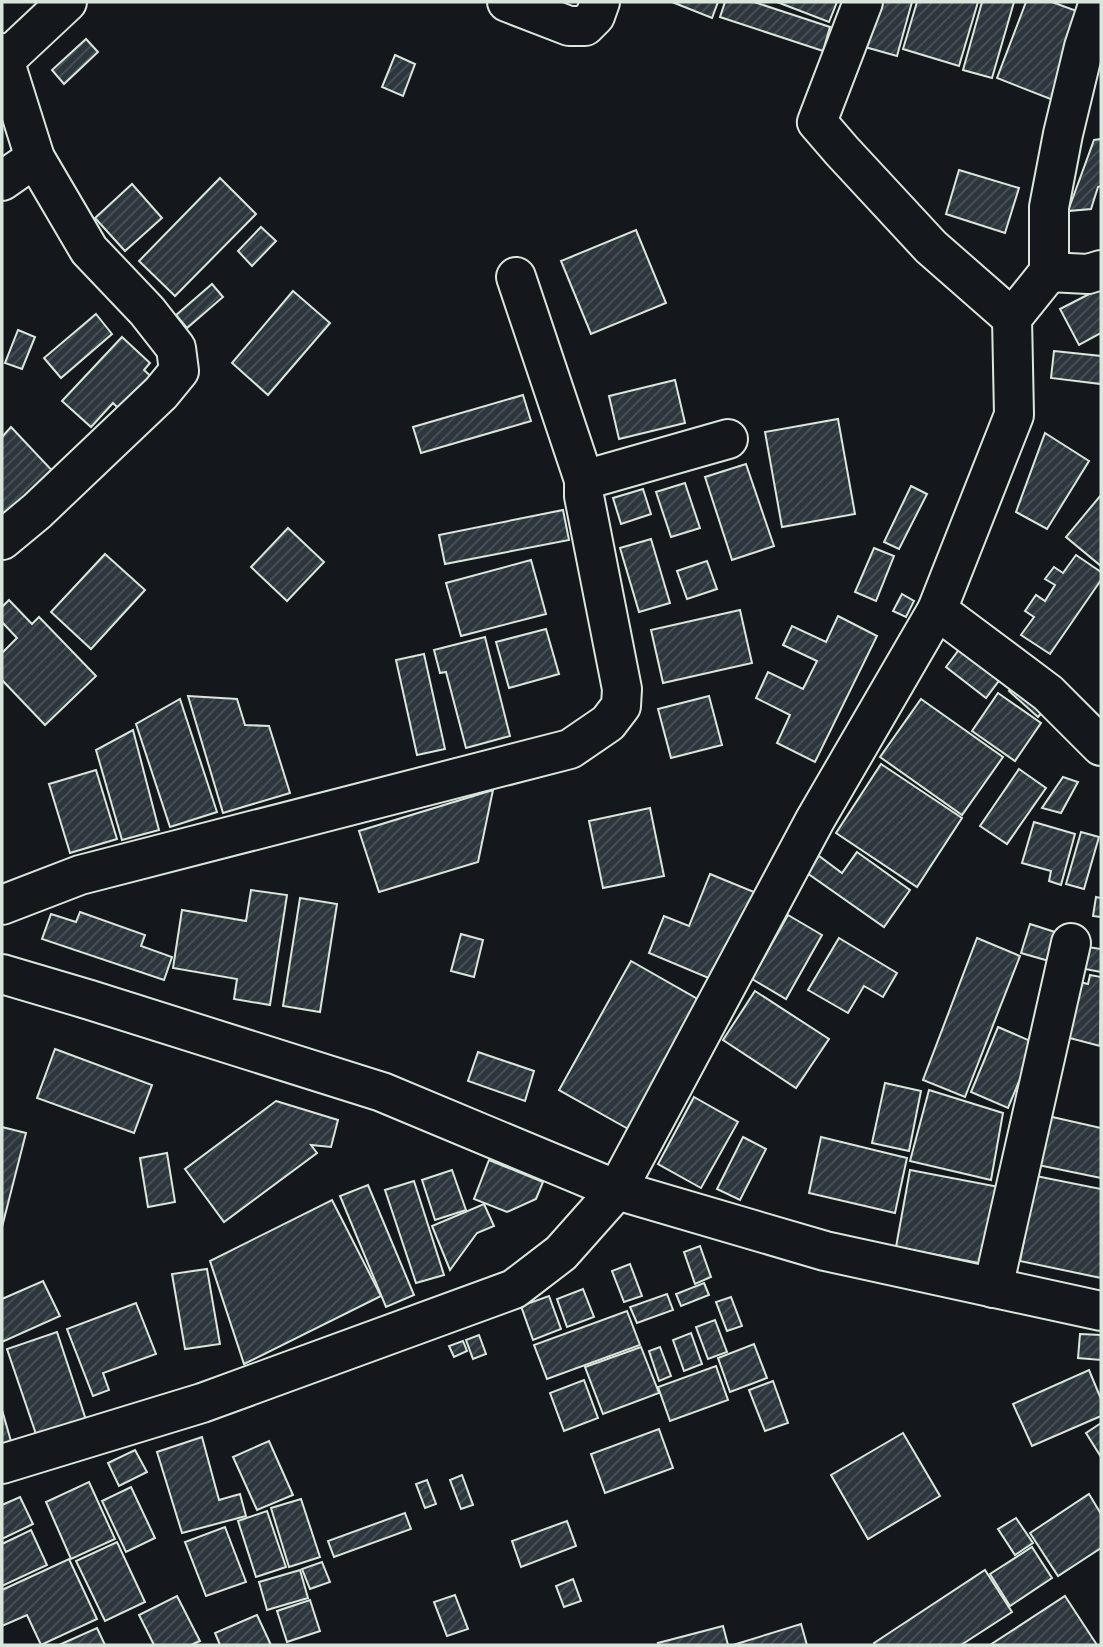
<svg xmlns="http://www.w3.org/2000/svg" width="1103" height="1647" viewBox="0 0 1103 1647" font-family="Barlow,sans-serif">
<defs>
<pattern id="building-hatch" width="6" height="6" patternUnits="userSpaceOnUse" patternTransform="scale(1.75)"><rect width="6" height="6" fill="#2c363c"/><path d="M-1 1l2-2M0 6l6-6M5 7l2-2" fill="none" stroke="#4a5358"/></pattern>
</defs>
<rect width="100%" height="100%" fill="#14181c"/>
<g fill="url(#building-hatch)" stroke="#d8e6dc" stroke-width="2">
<path d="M672 2H718L712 18Z"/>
<path d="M725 2H754L830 27 823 51 720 17Z"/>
<path d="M777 2H837L829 22Z"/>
<path d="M877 2H912L897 56 865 47Z"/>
<path d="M917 2H978L959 66 903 49Z"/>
<path d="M982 2H1014L992 78 963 70Z"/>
<path d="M1026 2H1052L1085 14 1053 100 997 78Z"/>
<path d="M86 39 98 52 64 84 52 70Z"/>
<path d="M395 55 415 64 403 96 382 87Z"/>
<path d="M1101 139V186L1098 187 1091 209 1068 211 1094 140Z"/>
<path d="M959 170 1019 188 1005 233 946 214Z"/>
<path d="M220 178 256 214 175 296 139 261Z"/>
<path d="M132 184 162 218 125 251 95 218Z"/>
<path d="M261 227 276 241 252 266 238 251Z"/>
<path d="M636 230 666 303 591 334 561 261Z"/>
<path d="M212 284 223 297 187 328 176 315Z"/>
<path d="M1101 288V333L1079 345 1060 309Z"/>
<path d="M293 291 330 323 268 395 232 363Z"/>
<path d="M96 314 112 334 61 378 44 358Z"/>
<path d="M18 330 35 337 22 369 5 363Z"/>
<path d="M122 337 150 363 144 370 161 386 130 420 113 403 91 427 62 401Z"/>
<path d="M1054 351 1101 356V384L1051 378Z"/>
<path d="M675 380 685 423 619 439 609 396Z"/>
<path d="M523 395 531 421 421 453 413 427Z"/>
<path d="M838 419 855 514 782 527 765 432Z"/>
<path d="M11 427 60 479 2 517V437Z"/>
<path d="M1045 433 1089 461 1047 529 1016 512Z"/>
<path d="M746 464 774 546 732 560 705 477Z"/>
<path d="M685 483 700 528 671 537 656 492Z"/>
<path d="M911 486 927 494 899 549 884 542Z"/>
<path d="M643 489 651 514 621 524 613 498Z"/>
<path d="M1101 495V566L1066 537Z"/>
<path d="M563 510 569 540 445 564 439 535Z"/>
<path d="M288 528 324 562 287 601 251 567Z"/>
<path d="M651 539 670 603 639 612 620 548Z"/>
<path d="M874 548 894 556 876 601 855 592Z"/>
<path d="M105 554 145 590 91 649 51 612Z"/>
<path d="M1076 555 1101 572V580L1050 654 1021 635 1034 617 1025 611 1036 595 1045 601 1055 585 1045 579 1054 567 1063 573Z"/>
<path d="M531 560 546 614 461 636 446 583Z"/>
<path d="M707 561 717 589 687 599 677 571Z"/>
<path d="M902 594 914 601 906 617 893 611Z"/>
<path d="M9 600 32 624 39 617 96 676 45 725 2 680V653L17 638 2 622V607Z"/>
<path d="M740 610 752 663 663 683 651 630Z"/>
<path d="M838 616 877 636 815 762 777 743 790 715 756 698 768 672 803 689 817 661 783 645 792 626 826 642Z"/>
<path d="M546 629 559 674 509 688 496 642Z"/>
<path d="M485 637 510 736 466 748 446 672 440 673 434 650Z"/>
<path d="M961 647 1001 678 986 698 946 667Z"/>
<path d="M424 654 445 749 417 755 396 660Z"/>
<path d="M1020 679 1049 705 1038 717 1009 691Z"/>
<path d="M998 693 1041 723 1015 761 972 731Z"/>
<path d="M188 696 237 699 245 725 269 726 290 793 223 813Z"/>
<path d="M709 696 722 745 671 758 658 709Z"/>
<path d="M180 699 217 812 170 827 136 724Z"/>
<path d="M921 699 1003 757 962 815 880 757Z"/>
<path d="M133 730 159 830 122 840 96 750Z"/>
<path d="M881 764 962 818 917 887 836 833Z"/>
<path d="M1019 769 1046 788 1007 844 980 826Z"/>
<path d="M96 770 117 839 70 853 49 784Z"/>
<path d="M1063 777 1078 782 1061 813 1042 808Z"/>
<path d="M493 790 478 862 379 892 359 831Z"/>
<path d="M650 808 664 876 603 888 589 821Z"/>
<path d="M1034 822 1075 834 1061 885 1049 881 1051 871 1022 863Z"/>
<path d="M1081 832 1099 837 1084 889 1066 884Z"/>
<path d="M857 852 910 890 884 927 807 873 819 856 842 873Z"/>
<path d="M710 874 754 892 718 982 649 953 664 916 689 926Z"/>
<path d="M251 890 287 895 270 1005 234 999 237 979 173 968 182 910 246 921Z"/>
<path d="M1096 897 1101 898V917L1093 916Z"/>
<path d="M300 898 337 904 320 1012 283 1006Z"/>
<path d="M80 912 145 935 141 946 172 957 164 980 42 939 51 914 76 922Z"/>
<path d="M788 915 822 935 786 999 752 979Z"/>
<path d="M1030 924 1058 933 1049 961 1021 953Z"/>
<path d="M461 934 483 940 474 977 451 971Z"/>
<path d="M839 938 897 973 883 997 864 986 848 1013 808 990Z"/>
<path d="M977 938 1020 956 965 1097 923 1080Z"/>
<path d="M1088 947 1101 949V972L1085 969Z"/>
<path d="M631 961 701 1001 630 1130 559 1090Z"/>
<path d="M1090 975 1101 977 1100 1046 1062 1036 1076 981 1088 984Z"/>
<path d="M755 991 829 1039 796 1088 723 1040Z"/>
<path d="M998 1027 1035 1043 1008 1108 971 1092Z"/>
<path d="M55 1049 152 1085 134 1133 37 1098Z"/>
<path d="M478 1052 534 1071 525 1101 468 1081Z"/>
<path d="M885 1083 921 1091 909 1151 872 1143Z"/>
<path d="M929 1090 1003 1113 991 1180 910 1161Z"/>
<path d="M694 1097 738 1122 701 1188 658 1164Z"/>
<path d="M276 1101 338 1120 331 1147 311 1145 317 1153 224 1222 185 1169Z"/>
<path d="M1048 1116 1101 1128V1178L1038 1165Z"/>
<path d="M2 1127 26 1133 2 1227Z"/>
<path d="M743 1137 766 1149 740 1200 717 1189Z"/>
<path d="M821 1137 907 1158 895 1213 809 1193Z"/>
<path d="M167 1153 175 1202 148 1207 140 1158Z"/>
<path d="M489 1160 543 1182 536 1199 507 1212 474 1199Z"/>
<path d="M452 1170 466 1210 435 1220 422 1180Z"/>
<path d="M910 1170 999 1187 984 1264 896 1247Z"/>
<path d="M1036 1176 1101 1189V1278L1020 1261Z"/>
<path d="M414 1181 444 1275 416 1283 385 1190Z"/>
<path d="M368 1185 414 1295 386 1307 340 1196Z"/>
<path d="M332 1200 381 1296 244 1364 210 1261Z"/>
<path d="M484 1204 494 1226 477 1233 450 1270 432 1226Z"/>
<path d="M700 1246 711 1277 695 1284 684 1252Z"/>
<path d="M630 1264 642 1296 624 1302 612 1271Z"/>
<path d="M207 1269 220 1344 185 1349 172 1274Z"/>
<path d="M43 1281 60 1316 2 1342V1299Z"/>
<path d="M704 1283 709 1295 681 1306 676 1294Z"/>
<path d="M583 1289 594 1317 567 1327 557 1299Z"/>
<path d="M667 1294 673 1310 637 1323 630 1307Z"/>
<path d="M549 1296 561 1329 533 1340 521 1306Z"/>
<path d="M731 1297 742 1326 727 1331 716 1302Z"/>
<path d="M136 1303 156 1354 103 1373 109 1390 93 1396 67 1329Z"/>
<path d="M627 1311 640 1345 547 1379 534 1345Z"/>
<path d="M715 1320 727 1352 708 1359 696 1327Z"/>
<path d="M57 1332 86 1420 37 1437 7 1349Z"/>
<path d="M691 1333 702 1364 684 1371 673 1340Z"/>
<path d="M1080 1334 1101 1335V1360L1078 1358Z"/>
<path d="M479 1335 486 1354 473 1359 466 1340Z"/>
<path d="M463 1341 467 1351 454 1357 449 1346Z"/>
<path d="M754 1344 767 1378 730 1392 718 1358Z"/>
<path d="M641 1347 659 1393 603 1414 585 1367Z"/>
<path d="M660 1347 671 1376 659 1381 649 1351Z"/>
<path d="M716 1366 728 1400 670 1421 658 1387Z"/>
<path d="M1089 1370 1101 1399V1416L1032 1446 1013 1404Z"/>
<path d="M584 1380 598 1418 564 1431 550 1393Z"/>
<path d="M773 1381 788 1423 765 1431 749 1390Z"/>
<path d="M2 1410 15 1455 2 1459Z"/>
<path d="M1101 1423V1457L1086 1433Z"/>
<path d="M659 1429 673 1468 605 1493 591 1454Z"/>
<path d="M903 1433 940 1496 868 1539 831 1475Z"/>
<path d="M202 1437 219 1500 240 1494 246 1516 182 1533 157 1452Z"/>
<path d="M269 1441 293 1495 257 1510 233 1457Z"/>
<path d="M135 1450 147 1472 119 1486 108 1463Z"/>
<path d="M462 1475 473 1505 461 1509 450 1480Z"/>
<path d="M427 1480 436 1504 425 1508 416 1484Z"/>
<path d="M89 1482 115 1539 71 1559 46 1502Z"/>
<path d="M131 1487 155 1538 126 1552 102 1501Z"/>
<path d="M1089 1494 1101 1514V1548L1058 1576 1030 1533Z"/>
<path d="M20 1497 33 1524 2 1539V1505Z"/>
<path d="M301 1499 320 1557 289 1567 271 1508Z"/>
<path d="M267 1511 286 1567 256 1577 238 1521Z"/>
<path d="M405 1513 411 1529 334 1557 328 1541Z"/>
<path d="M1016 1518 1033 1543 1015 1555 998 1529Z"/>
<path d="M567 1521 576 1546 521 1567 512 1541Z"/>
<path d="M225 1527 246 1582 206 1596 185 1542Z"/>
<path d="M31 1530 47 1565 2 1586V1544Z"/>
<path d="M117 1542 145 1602 105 1621 76 1561Z"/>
<path d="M1032 1547 1052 1578 1010 1606 990 1574Z"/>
<path d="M69 1559 97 1619 41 1645 27 1615 2 1626V1590Z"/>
<path d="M322 1562 330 1582 310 1589 302 1569Z"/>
<path d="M300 1570 308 1598 267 1610 259 1582Z"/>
<path d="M985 1570 1012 1612 961 1645H875L874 1643Z"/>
<path d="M573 1579 581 1601 564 1607 556 1586Z"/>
<path d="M455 1595 468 1629 447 1636 434 1602Z"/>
<path d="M177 1596 200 1641 191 1645H154L139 1615Z"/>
<path d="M1065 1596 1097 1645H990Z"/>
<path d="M310 1600 320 1631 287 1642 277 1611Z"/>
<path d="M257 1615 271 1645H220L215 1633Z"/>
<path d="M801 1624 807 1645H733Z"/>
<path d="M723 1626 728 1645H659L658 1643Z"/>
<path d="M97 1628 105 1645H59Z"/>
</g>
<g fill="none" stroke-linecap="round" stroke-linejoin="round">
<defs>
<g id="minor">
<path d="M507 2 569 26H585L595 16 600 2"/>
<path d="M863 2 817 122 842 151 931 247 1012 318"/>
<path d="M2 53 35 158 89 250 147 311 176 348 179 371 161 393 37 511 2 540"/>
<path d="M5 60 67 2"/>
<path d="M2 181 35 158"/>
<path d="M1049 272 1088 274 1101 270"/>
<path d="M516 277 584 480"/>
<path d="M937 610 1048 693 1101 746"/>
<path d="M2 905 80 875 570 749 608 723 621 706 622 689 584 496V480L728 439"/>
<path d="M2 974 90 1000 382 1092 617 1190 825 1251 1101 1311"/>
<path d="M993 1288 1071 943"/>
<path d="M2 1464 202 1403 514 1289 561 1253 617 1190 815 820 937 610 1014 415 1012 318 1049 272V207L1063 134 1084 47 1099 2"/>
</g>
</defs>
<use href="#minor" stroke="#d8e6dc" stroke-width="42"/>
<use href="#minor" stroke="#14181c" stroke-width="38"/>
</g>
<rect width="1103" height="1647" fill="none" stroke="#d8e6dc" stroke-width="7"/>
</svg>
